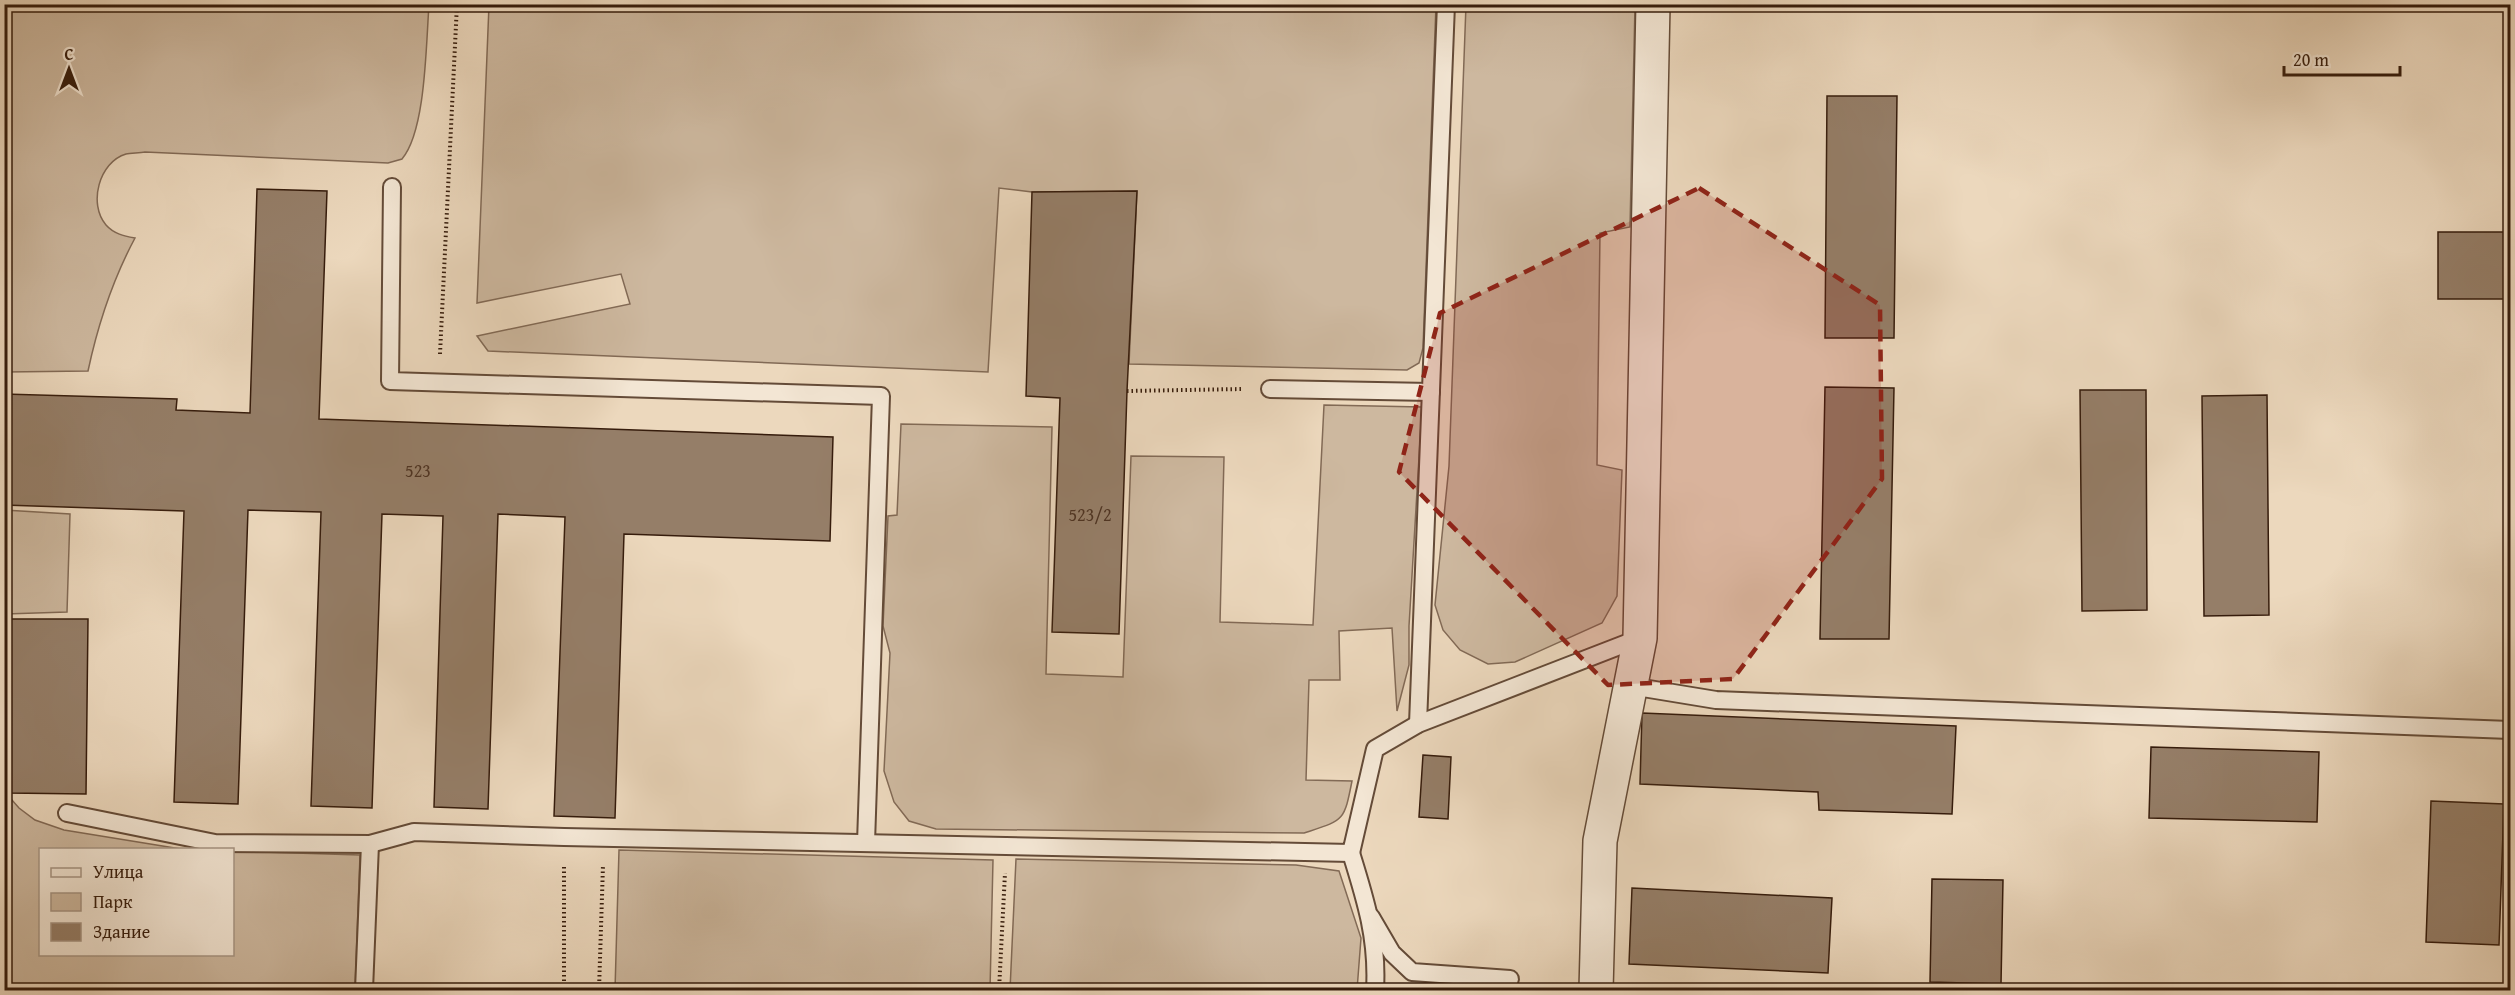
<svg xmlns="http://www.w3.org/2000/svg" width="2515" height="995" viewBox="0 0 2515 995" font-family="'Gentium Book Plus',serif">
<rect width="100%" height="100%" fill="#ecd8bd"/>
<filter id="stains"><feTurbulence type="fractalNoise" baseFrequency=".00333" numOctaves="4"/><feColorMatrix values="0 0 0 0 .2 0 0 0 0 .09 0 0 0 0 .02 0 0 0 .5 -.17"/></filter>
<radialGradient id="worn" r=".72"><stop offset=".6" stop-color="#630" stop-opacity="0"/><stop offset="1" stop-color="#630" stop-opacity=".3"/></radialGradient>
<g fill="#cdb89f" stroke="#826a56" stroke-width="1.5">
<path d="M4 5H429C426 43 426 131 402 159L388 163 145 152C139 153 131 153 126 154 99 162 88 204 106 225 114 234 124 236 135 238 112 281 98 324 88 371L5 372Z"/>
<path d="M489 5H1436L1423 348 1419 363 1407 370 1129 364 1137 191 1032 192 999 188 988 372 488 351 477 336 630 304 621 274 477 303Z"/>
<path d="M1466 5H1635L1630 227 1600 233 1597 465 1622 470 1617 596 1602 623 1515 662 1488 664 1460 650 1443 630 1435 605 1449 466Z"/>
<path d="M1324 405 1422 407 1409 626V665L1397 711 1392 628 1339 631 1340 680H1309L1306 780 1352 781C1344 822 1344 820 1304 833L936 829 909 821 894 802 884 771 890 653 883 626 888 516 897 515 901 424 1052 427 1046 674 1123 677 1131 456 1224 457 1220 622 1313 625Z"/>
<path d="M4 510 70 514 67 612 5 614Z"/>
<path d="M4 791 19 808 35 820 64 830 181 849 40 850V954H232L233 851 360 855 355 990H5Z"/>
<path d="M619 850 993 860 990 990H615Z"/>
<path d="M1016 859 1296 865 1339 871 1361 938 1357 990H1010Z"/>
</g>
<g fill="#957e68" stroke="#361c0c" stroke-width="1.5">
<path d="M1827 96H1897L1894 338H1825Z"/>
<path d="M257 189 327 191 319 419 833 437 830 541 624 534 615 818 554 816 565 517 498 514 488 809 434 807 443 516 382 514 372 808 311 806 321 512 248 510 238 804 174 802 184 511 4 505V394L177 399 176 410 250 413Z"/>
<path d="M1137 191 1127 391 1119 634 1052 632 1060 398 1026 396 1032 192Z"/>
<rect x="2438" y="232" width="72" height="67"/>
<path d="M1825 387 1894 388 1889 639H1820Z"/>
<path d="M2080 390H2146L2147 610 2082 611Z"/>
<path d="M2267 395 2269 615 2204 616 2202 396Z"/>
<path d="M10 619H88L86 794 8 793Z"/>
<path d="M1642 713 1956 726 1952 814 1819 810 1818 792 1640 784Z"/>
<path d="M2151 747 2319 752 2317 822 2149 818Z"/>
<path d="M1423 755 1451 757 1448 819 1419 817Z"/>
<path d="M2431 801 2504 804 2499 945 2426 942Z"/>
<path d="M1932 879 2003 880 2001 984 1930 982Z"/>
<path d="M1632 888 1832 898 1828 973 1629 964Z"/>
</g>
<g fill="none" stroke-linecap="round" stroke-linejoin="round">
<defs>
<g id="service">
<path d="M392 187 390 381 881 396 866 843"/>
<path d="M1270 389 1431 392"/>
<path d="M1632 673 1643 688 1716 700 2510 730"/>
<path d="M1418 724 1446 4"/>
<path d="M67 813 215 843 370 844 414 832 564 837 1351 853 1375 749 1418 724 1640 638"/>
<path d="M1351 853C1366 901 1378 940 1375 990"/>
<path d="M1371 917 1392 953 1412 972 1510 979"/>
<path d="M364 990 370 844"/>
</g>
<path id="minor" d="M1596 990 1600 841 1640 638 1653 4"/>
</defs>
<use href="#service" stroke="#644b38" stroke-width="20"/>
<use href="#minor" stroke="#644b38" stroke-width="36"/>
<g stroke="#361c0c" stroke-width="4" stroke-dasharray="1.5 3" stroke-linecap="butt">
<path d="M440 354 457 4"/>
<path d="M1127 391 1243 389"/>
<path d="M564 990V865"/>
<path d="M599 990 603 865"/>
<path d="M999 990 1005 873"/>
</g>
<use href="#service" stroke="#f3e6d4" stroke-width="16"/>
<use href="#minor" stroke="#f3e6d4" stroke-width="33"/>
</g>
<path fill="#8f2418" fill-opacity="0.2" stroke="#8f2418" stroke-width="4.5" stroke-dasharray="12 8" stroke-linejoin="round" d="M1699 188 1880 305 1882 479 1733 679 1608 685 1399 472 1440 313Z"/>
<g text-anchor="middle" stroke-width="4.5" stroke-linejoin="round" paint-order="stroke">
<g font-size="18" fill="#4e3423">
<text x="418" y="477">523</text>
<text x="1090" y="521">523/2</text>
</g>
</g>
<rect width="2515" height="995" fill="none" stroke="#ecd8bd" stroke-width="24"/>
<rect x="6" y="6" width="2503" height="983" fill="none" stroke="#361c0c" stroke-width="3"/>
<rect x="12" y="12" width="2491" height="971" fill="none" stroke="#361c0c" stroke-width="1.5"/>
<rect x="39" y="848" width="195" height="108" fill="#f3e6d4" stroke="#a79584" stroke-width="1.5"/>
<rect x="51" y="868" width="30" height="9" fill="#f3e6d4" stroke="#a79584" stroke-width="1.5"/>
<text x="93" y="878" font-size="18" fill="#361c0c">Улица</text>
<rect x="51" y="893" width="30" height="18" fill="#cdb89f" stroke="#a79584" stroke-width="1.5"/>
<text x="93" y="908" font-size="18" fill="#361c0c">Парк</text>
<rect x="51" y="923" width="30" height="18" fill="#957e68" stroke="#a79584" stroke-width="1.5"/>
<text x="93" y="938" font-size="18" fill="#361c0c">Здание</text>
<g transform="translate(69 69)" stroke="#f3e6d4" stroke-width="4.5" paint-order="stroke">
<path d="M0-4.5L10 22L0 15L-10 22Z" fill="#361c0c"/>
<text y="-9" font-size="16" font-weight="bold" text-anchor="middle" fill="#361c0c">С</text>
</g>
<path d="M2284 66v9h116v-9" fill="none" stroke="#361c0c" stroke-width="3"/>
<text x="2293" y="66" font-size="18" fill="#361c0c" stroke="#f3e6d4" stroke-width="4.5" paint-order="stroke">20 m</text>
<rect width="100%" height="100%" filter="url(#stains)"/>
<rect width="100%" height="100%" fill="url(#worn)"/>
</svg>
